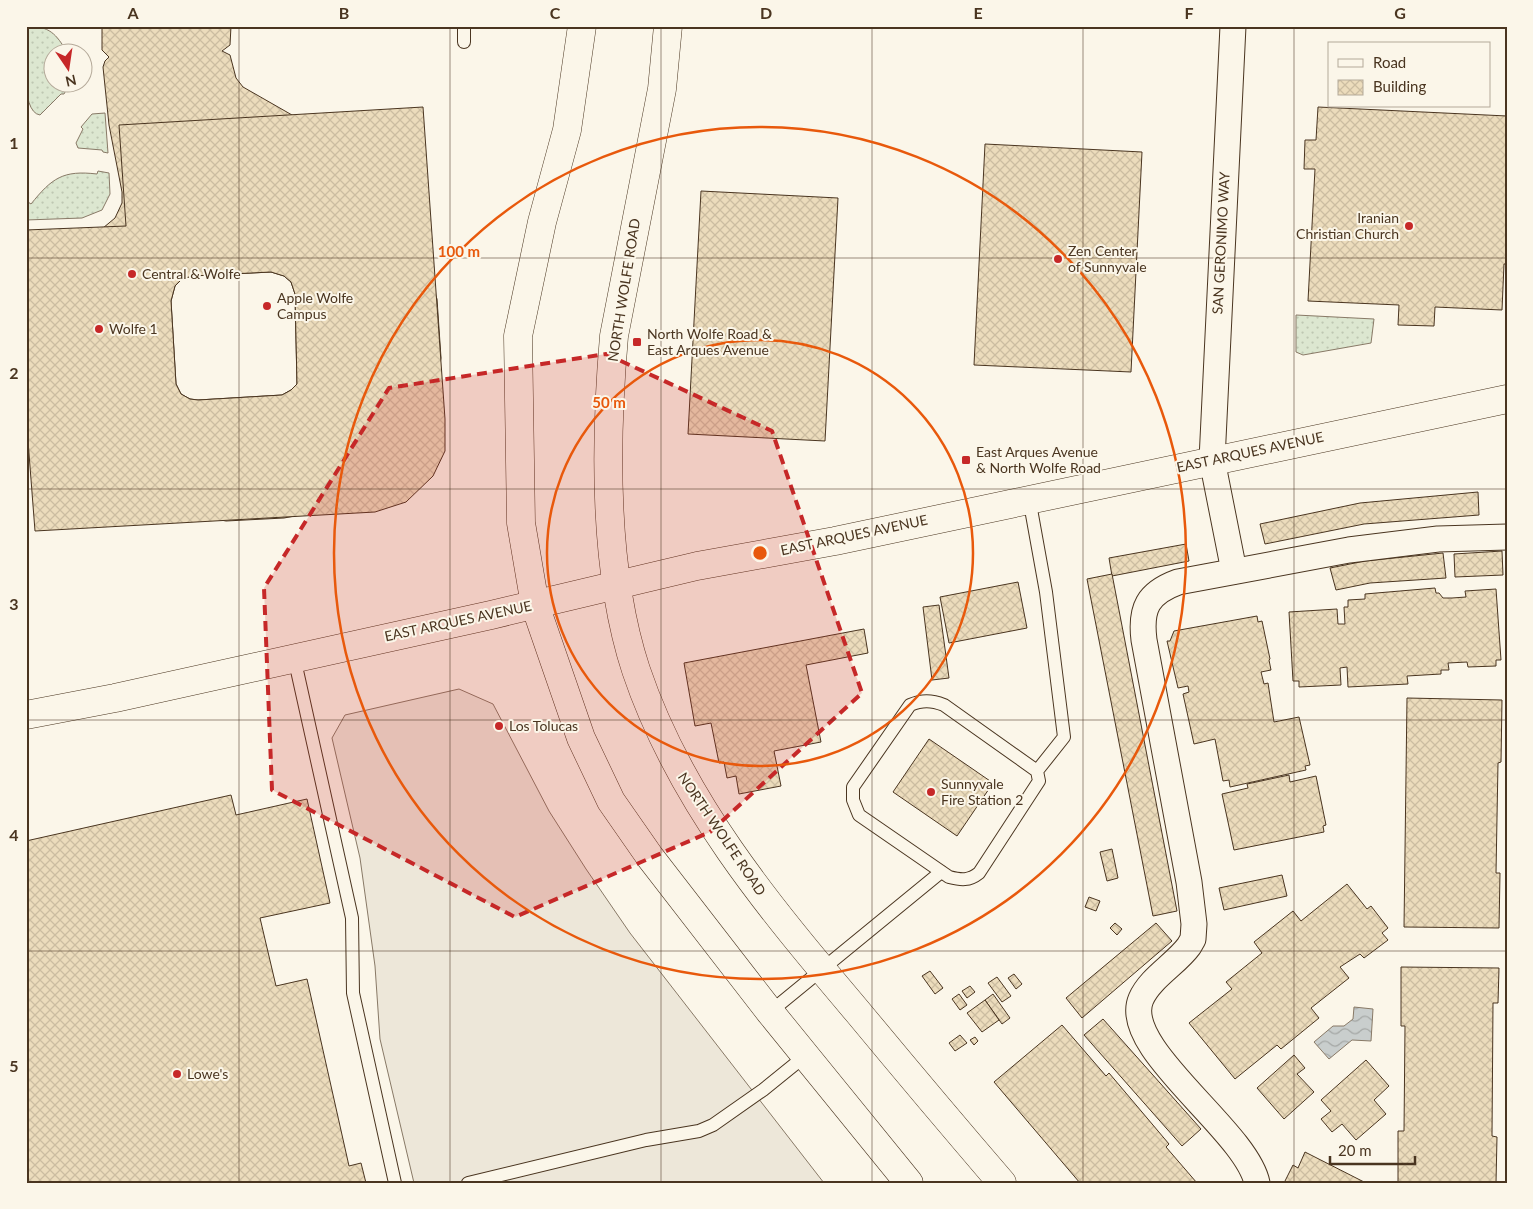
<svg xmlns="http://www.w3.org/2000/svg" width="1533" height="1209" viewBox="0 0 1533 1209" font-family="Lato,sans-serif">
<defs>
<pattern id="grass-dots" width="8" height="8" patternUnits="userSpaceOnUse" patternTransform="scale(1.25)"><rect width="8" height="8" fill="#dce7d0"/><path d="M2 2h.1M6 6h.1" fill="none" stroke="#bec7b2" stroke-width="1.8" stroke-linecap="round"/></pattern>
<pattern id="water-waves" width="16" height="10" patternUnits="userSpaceOnUse" patternTransform="scale(1.25)"><rect width="16" height="10" fill="#c9cecd"/><path d="M0 5q4-4 8 0t8 0" fill="none" stroke="#a5a8a6"/></pattern>
<pattern id="building-cross-hatch" width="8" height="8" patternUnits="userSpaceOnUse" patternTransform="scale(1.25)"><rect width="8" height="8" fill="#ecdcbc"/><path d="M0 0l8 8M0 8l8-8" fill="none" stroke="#ccbda1"/></pattern>
</defs>
<rect width="100%" height="100%" fill="#fbf6e9"/>
<g fill="url(#grass-dots)" stroke="#887966">
<path d="M26 26C50 26 56 34 67 52H52V82L70 83 64 94H61L40 115C19 112 26 44 26 26Z"/>
<path d="M105 113 108 153 103 152 102 150 78 148 76 143 83 129 81 127 92 114Z"/>
<path d="M98 171 109 173 110 194 102 210 82 218 26 220 28 202 31 204C52 178 63 170 97 174Z"/>
<path d="M1296 315 1374 319 1371 343 1303 355 1296 352Z"/>
</g>
<path fill="#ede7d9" stroke="#887966" d="M459 689 493 704 549 811 586 869 630 933 824 1183H414L380 1039 375 966 360 858 332 738 345 715Z"/>
<path fill="url(#water-waves)" stroke="#887966" d="M1354 1007 1373 1009 1371 1041 1352 1040 1329 1059 1314 1042 1333 1026H1344L1353 1019Z"/>
<g fill="url(#building-cross-hatch)" stroke="#4a3520" fill-rule="evenodd">
<path d="M102 26H231L230 45 222 51 230 55 236 78 243 87 320 131 351 157 378 187 419 251 437 299 441 358 436 386 426 416 405 449 369 486 327 510 284 518 226 521 156 508 100 479 57 443 26 405V231L71 237 97 233 115 218 122 203V192L109 125 103 67 105 61 109 57 102 50ZM271 272 284 276 291 282 295 294 297 384 291 390 282 395 198 400 190 399 181 394 176 384 171 301 175 286 182 279 192 276Z"/>
<path d="M423 107 445 419V451L433 476 406 502 375 512 35 531 26 415V230L126 226 119 125ZM271 272 284 276 291 282 295 294 297 384 291 390 282 395 198 400 190 399 181 394 176 384 171 301 175 286 182 279 192 276Z"/>
<path d="M1318 107 1507 116V264H1504L1502 310 1435 307 1434 326 1398 325 1399 305 1308 301 1315 169H1304L1305 140H1316Z"/>
<path d="M985 144 1142 152 1131 372 974 365Z"/>
<path d="M701 191 838 198 825 441 688 434Z"/>
<path d="M1478 492 1479 515 1364 524 1265 544 1260 524 1360 503Z"/>
<path d="M1186 544 1189 561 1112 576 1109 558Z"/>
<path d="M1502 551 1503 575 1455 577 1454 554Z"/>
<path d="M1443 553 1446 578 1370 583 1336 590 1330 568 1365 561Z"/>
<path d="M1112 574 1177 911 1153 916 1087 579Z"/>
<path d="M1018 582 1027 628 949 643 940 597Z"/>
<path d="M1435 588 1436 593H1439L1443 598H1452L1466 597 1465 591 1496 589 1501 660H1496V666L1468 667 1467 662 1448 663 1449 670H1441V674L1407 676 1408 684 1348 687 1347 667 1340 668 1341 685 1299 687V681H1293L1289 612 1337 609 1338 624H1345L1344 607H1348V600L1365 599V594Z"/>
<path d="M939 605 949 678 932 680 923 607Z"/>
<path d="M1257 616 1258 622 1262 621 1270 659 1269 660 1271 670 1261 672 1264 684 1268 683 1274 722 1299 717 1310 765 1305 766 1306 770 1230 787 1229 780 1223 781 1215 739 1194 744 1183 694 1189 692 1188 686 1178 688 1167 641H1170L1174 631Z"/>
<path d="M864 629 868 653 806 665 821 742 774 751 781 786 739 794 736 776 727 778 724 762 719 763 711 723 695 726 684 663Z"/>
<path d="M1407 698 1502 700 1501 762 1498 763 1496 873H1500L1499 928 1404 927Z"/>
<path d="M929 739 993 783 957 836 893 792Z"/>
<path d="M1289 775 1290 782 1316 776 1326 825 1323 826 1324 832 1234 850 1222 794 1248 788 1247 784Z"/>
<path d="M231 795 236 815 307 799 330 903 260 918 276 986 307 979 349 1166 361 1163 366 1183H26V841Z"/>
<path d="M1112 849 1118 878 1107 881 1100 852Z"/>
<path d="M1282 875 1287 896 1224 910 1219 888Z"/>
<path d="M1347 884 1367 909 1371 906 1388 928 1382 933 1388 940 1364 958 1360 954 1340 967 1349 978 1311 1008 1319 1018 1281 1049 1277 1045 1235 1079 1189 1023 1232 989 1226 982 1262 953 1254 942 1293 911 1301 921Z"/>
<path d="M1089 897 1100 901 1096 911 1085 907Z"/>
<path d="M1115 923 1122 929 1117 935 1110 928Z"/>
<path d="M1156 923 1172 941 1082 1018 1066 998Z"/>
<path d="M1401 967 1499 968 1498 1003H1493L1492 1136 1497 1137 1496 1183H1398V1131H1404L1405 1026H1401Z"/>
<path d="M930 971 943 988 935 994 922 976Z"/>
<path d="M1014 974 1022 984 1016 989 1008 978Z"/>
<path d="M997 977 1011 996 1002 1002 988 983Z"/>
<path d="M970 986 975 992 967 998 962 991Z"/>
<path d="M959 994 967 1005 960 1010 952 999Z"/>
<path d="M993 994 1010 1018 1002 1024 985 1000Z"/>
<path d="M985 1000 999 1020 982 1032 967 1013Z"/>
<path d="M1103 1019 1201 1129 1182 1146 1084 1035Z"/>
<path d="M1062 1025 1106 1076 1109 1073 1169 1144 1166 1147 1197 1183H1080L994 1082Z"/>
<path d="M960 1035 967 1043 955 1051 949 1043Z"/>
<path d="M975 1037 978 1041 974 1045 970 1040Z"/>
<path d="M1294 1055 1305 1068 1297 1074 1314 1092 1284 1119 1257 1088Z"/>
<path d="M1366 1060 1389 1086 1374 1100 1386 1114 1356 1140 1342 1124 1332 1132 1321 1119 1331 1111 1321 1100Z"/>
<path d="M1305 1152 1366 1183H1284L1293 1165 1298 1168Z"/>
</g>
<g fill="none" stroke-linecap="round" stroke-linejoin="round">
<defs>
<g id="service">
<path d="M464 26V42"/>
<path d="M1029 498 1046 592 1064 737 1037 771 1039 781 979 873C969 881 961 880 949 877L859 815 853 800V787L910 705C922 700 931 700 944 705L1037 771"/>
<path d="M294 657 352 918 353 993 395 1183"/>
<path d="M770 1012 941 872"/>
<path d="M468 1183 646 1140 699 1131 713 1125 763 1090 805 1056"/>
</g>
<g id="minor">
<path d="M1233 26 1212 460 1234 571"/>
<path d="M1257 1183C1246 1130 1120 1048 1141 999 1150 978 1176 964 1189 946L1193 939 1194 924 1189 882 1144 640C1140 608 1148 593 1178 582L1349 550 1438 539 1507 537"/>
</g>
<g id="secondary">
<path d="M582 26 567 130 542 222 518 336 521 523 535 605 581 738 611 801 650 857 770 1012 909 1183"/>
<path d="M668 26 662 89 614 336C605 440 603 570 636 670 680 801 769 907 857 1011 905 1069 953 1126 1002 1183"/>
</g>
<path id="primary" d="M26 715 115 698 491 615 697 566 835 541 1507 399"/>
</defs>
<use href="#service" stroke="#4a3520" stroke-width="14"/>
<use href="#minor" stroke="#4a3520" stroke-width="27"/>
<use href="#secondary" stroke="#4a3520" stroke-width="29"/>
<use href="#primary" stroke="#4a3520" stroke-width="29"/>
<use href="#service" stroke="#fbf6e9" stroke-width="12"/>
<use href="#minor" stroke="#fbf6e9" stroke-width="25"/>
<use href="#secondary" stroke="#fbf6e9" stroke-width="28"/>
<use href="#primary" stroke="#fbf6e9" stroke-width="28"/>
</g>
<path fill="#c62828" fill-opacity="0.2" stroke="#c62828" stroke-width="4" stroke-dasharray="10 6" stroke-linejoin="round" d="M606 354 772 431 862 693 710 832 515 917 272 790 264 588 389 388Z"/>
<path fill="none" stroke="#4a3520" stroke-width="1" stroke-opacity="0.55" d="M239 26V1183M450 26V1183M661 26V1183M872 26V1183M1083 26V1183M1294 26V1183M26 258H1507M26 489H1507M26 720H1507M26 951H1507"/>
<g fill="none" stroke="#e8590c" stroke-width="2.5">
<circle cx="760" cy="553" r="213"/>
<circle cx="760" cy="553" r="426"/>
</g>
<g fill="#c62828" stroke="#fbf6e9" stroke-width="2">
<circle cx="1409" cy="226" r="5"/>
<circle cx="1058" cy="259" r="5"/>
<circle cx="132" cy="274" r="5"/>
<circle cx="267" cy="306" r="5"/>
<circle cx="99" cy="329" r="5"/>
<rect x="632" y="337" width="10" height="10" rx="2.5"/>
<rect x="961" y="455" width="10" height="10" rx="2.5"/>
<circle cx="499" cy="726" r="5"/>
<circle cx="931" cy="792" r="5"/>
<circle cx="177" cy="1074" r="5"/>
</g>
<g text-anchor="middle" stroke-width="4" stroke-linejoin="round" paint-order="stroke">
<g font-size="14" fill="#4a3520" stroke="#fbf6e9" text-anchor="start">
<text x="1399" y="223" text-anchor="end">Iranian<tspan x="1399" dy="16">Christian Church</tspan></text>
<text x="1068" y="256">Zen Center<tspan x="1068" dy="16">of Sunnyvale</tspan></text>
<text x="142" y="279">Central &amp; Wolfe</text>
<text x="277" y="303">Apple Wolfe<tspan x="277" dy="16">Campus</tspan></text>
<text x="109" y="334">Wolfe 1</text>
<text x="647" y="339">North Wolfe Road &amp;<tspan x="647" dy="16">East Arques Avenue</tspan></text>
<text x="976" y="457">East Arques Avenue<tspan x="976" dy="16">&amp; North Wolfe Road</tspan></text>
<text x="509" y="731">Los Tolucas</text>
<text x="941" y="789">Sunnyvale<tspan x="941" dy="16">Fire Station 2</tspan></text>
<text x="187" y="1079">Lowe's</text>
</g>
<g font-size="14" fill="#4a3520" stroke="#fbf6e9">
<text transform="translate(1221 243) rotate(-87)" y="5">SAN GERONIMO WAY</text>
<text transform="translate(624 290) rotate(-81)" y="5">NORTH WOLFE ROAD</text>
<text transform="translate(1250 452) rotate(-12)" y="5">EAST ARQUES AVENUE</text>
<text transform="translate(854 535) rotate(-12)" y="5">EAST ARQUES AVENUE</text>
<text transform="translate(458 621) rotate(-12)" y="5">EAST ARQUES AVENUE</text>
<text transform="translate(722 834) rotate(56)" y="5">NORTH WOLFE ROAD</text>
</g>
</g>
<circle cx="760" cy="553" r="8" fill="#e8590c" stroke="#fbf6e9" stroke-width="2.5"/>
<g font-size="15" text-anchor="middle" font-weight="bold" fill="#e8590c" stroke="#fbf6e9" stroke-width="4" stroke-linejoin="round" paint-order="stroke">
<text x="459" y="257">100 m</text>
<text x="609" y="408">50 m</text>
</g>
<rect width="1533" height="1209" fill="none" stroke="#fbf6e9" stroke-width="55"/>
<rect x="1328" y="42" width="162" height="65" fill="#fbf6e9" stroke="#b4a999"/>
<rect x="1338" y="59" width="25" height="8" fill="#fbf6e9" stroke="#b4a999"/>
<text x="1373" y="68" font-size="15" fill="#4a3520">Road</text>
<rect x="1338" y="80" width="25" height="15" fill="url(#building-cross-hatch)" stroke="#b4a999"/>
<text x="1373" y="92" font-size="15" fill="#4a3520">Building</text>
<g transform="translate(68 68) rotate(167)"><circle r="24" fill="#fbf6e9" stroke="#b4a999"/>
<path d="M0-4L9 19L0 12L-9 19Z" fill="#c62828"/>
<text y="-8" font-size="14" font-weight="bold" text-anchor="middle" fill="#4a3520">N</text>
</g>
<path d="M1330 1156v8h85v-8" fill="none" stroke="#4a3520" stroke-width="2.5"/>
<text x="1338" y="1156" font-size="15" fill="#4a3520" stroke="#fbf6e9" stroke-width="4" paint-order="stroke">20 m</text>
<rect x="28" y="28" width="1478" height="1154" fill="none" stroke="#4a3520" stroke-width="2"/>
<g font-size="16" text-anchor="middle" font-weight="bold" fill="#4a3520">
<text x="133" y="19">A</text>
<text x="344" y="19">B</text>
<text x="555" y="19">C</text>
<text x="766" y="19">D</text>
<text x="978" y="19">E</text>
<text x="1189" y="19">F</text>
<text x="1400" y="19">G</text>
<text x="14" y="149">1</text>
<text x="14" y="379">2</text>
<text x="14" y="610">3</text>
<text x="14" y="841">4</text>
<text x="14" y="1072">5</text>
</g>
</svg>
